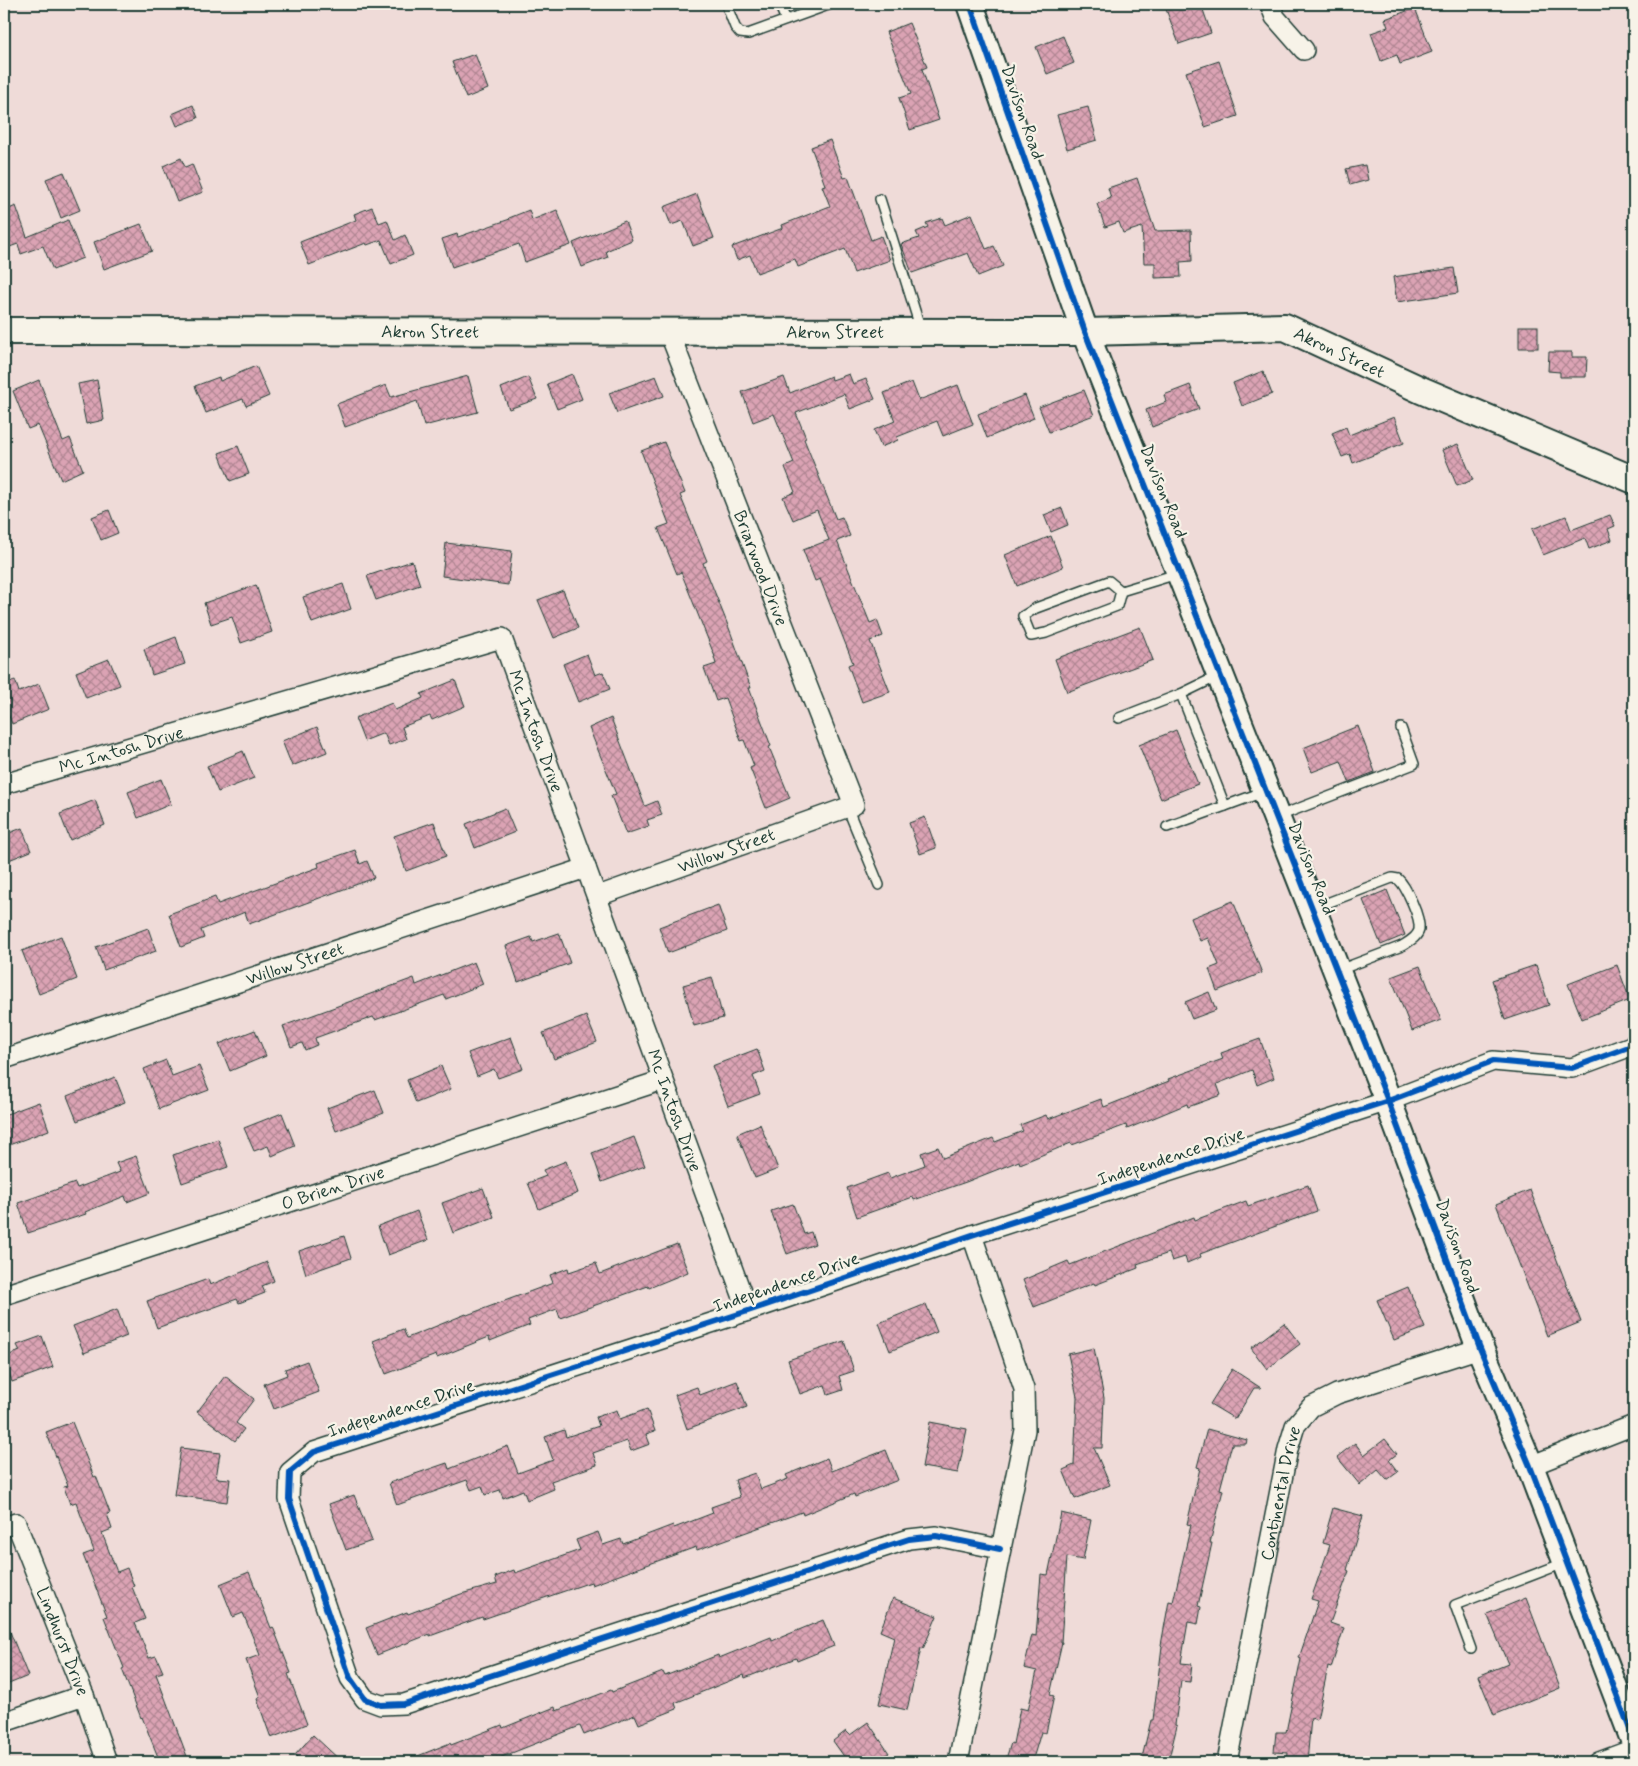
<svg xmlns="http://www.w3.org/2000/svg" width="1638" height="1766" viewBox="0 0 1638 1766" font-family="Mynerve,sans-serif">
<defs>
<pattern id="building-cross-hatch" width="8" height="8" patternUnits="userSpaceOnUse" patternTransform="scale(1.25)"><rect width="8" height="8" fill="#dba3b4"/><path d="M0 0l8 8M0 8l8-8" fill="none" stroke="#b18693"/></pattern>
</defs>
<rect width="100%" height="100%" fill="#efdbd8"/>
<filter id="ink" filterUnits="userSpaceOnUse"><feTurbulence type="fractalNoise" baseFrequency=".02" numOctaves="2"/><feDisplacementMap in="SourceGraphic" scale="10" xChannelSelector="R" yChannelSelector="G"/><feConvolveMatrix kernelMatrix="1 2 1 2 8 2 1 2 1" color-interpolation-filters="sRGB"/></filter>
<g filter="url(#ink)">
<g fill="url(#building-cross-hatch)" stroke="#1f3d34">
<path d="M1164 4H1201L1211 33 1179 44Z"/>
<path d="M1415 8 1432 52 1400 64 1397 55 1381 61 1371 33 1388 27 1385 19Z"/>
<path d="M909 23 927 67 922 69 939 120 910 130 899 98 911 94 886 32Z"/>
<path d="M1063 36 1074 63 1047 74 1036 47Z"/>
<path d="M475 54 488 89 466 98 452 62Z"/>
<path d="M1219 61 1238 116 1205 127 1186 72Z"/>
<path d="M193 105 198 118 177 126 172 114Z"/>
<path d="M1088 107 1097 140 1067 149 1057 115Z"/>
<path d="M830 140 844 178 848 177 871 240 881 236 890 260 854 273 845 249 798 267 795 259 757 273 750 255 737 260 732 247 783 228 782 225 830 206 822 186 825 185 811 147Z"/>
<path d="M181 158 185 167 192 164 203 192 177 202 163 166Z"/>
<path d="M1365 165 1368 180 1350 185 1346 169Z"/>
<path d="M64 172 80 210 61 218 46 179Z"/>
<path d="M1137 178 1155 231 1191 230 1192 261 1180 262 1181 277 1155 278V263H1144L1142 227 1123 233 1119 222 1105 227 1097 204 1111 198 1108 188Z"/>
<path d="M697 194 714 238 693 246 683 221 671 225 664 207Z"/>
<path d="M16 206 27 237 68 220 83 258 53 270 43 246 21 254 18 244 4 249V211Z"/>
<path d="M372 207 379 223 387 220 395 240 405 235 413 255 391 264 381 240 367 245 366 243 309 265 300 242 356 220 354 214Z"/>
<path d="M529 210 532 220 557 210 571 245 525 262 519 244 452 267 442 239 457 234 458 237 510 219 509 218Z"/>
<path d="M972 214 986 249 994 246 1003 266 978 276 968 253 912 273 901 244 919 238 916 232 928 227 926 223 942 218 945 225Z"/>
<path d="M625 221 632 240 606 251 608 257 582 267 573 243Z"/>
<path d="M141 224 152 251 104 269 94 242Z"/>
<path d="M1454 268 1458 293 1397 302 1393 277Z"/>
<rect x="1519" y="326" width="19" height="22"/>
<path d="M1549 352H1572V357H1587L1586 377H1560V372L1548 371Z"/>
<path d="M256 366 269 396 246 406 243 399 206 413 195 386 219 377 220 381Z"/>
<path d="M1263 371 1272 394 1242 406 1233 383Z"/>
<path d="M572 374 582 399 557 409 547 384Z"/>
<path d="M849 374 853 384 866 379 875 399 850 409 844 394 796 413 806 438 804 439 836 519 842 517 850 536 837 541 870 623 877 620 883 636 870 641 890 692 862 702 848 665 853 663 820 579 815 581 803 550 829 540 817 510 793 520 783 497 795 492 785 467 794 463 774 414 753 422 742 392 784 377 790 393 831 376 832 380Z"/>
<path d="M468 376 478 412 424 426 417 401 345 427 337 404 386 385 391 397Z"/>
<path d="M656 376 664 396 617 413 609 393Z"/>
<path d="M528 377 537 399 509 409 501 388Z"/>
<path d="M39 380 63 441 70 438 83 470 61 480 38 425 28 429 13 391Z"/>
<path d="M97 380 104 420 86 424 78 384Z"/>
<path d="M912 382 919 400 958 385 973 424 943 436 937 421 897 437 898 440 881 447 874 430 895 421 884 393Z"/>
<path d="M1190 385 1199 409 1152 427 1146 410 1166 402 1164 395Z"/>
<path d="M1084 390 1094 415 1049 432 1039 407Z"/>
<path d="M1025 395 1034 418 987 438 978 414Z"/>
<path d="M1394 417 1404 443 1353 463 1350 454 1342 457 1332 433 1346 427 1349 435Z"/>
<path d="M664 442 685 493 680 495 707 561 703 563 729 628 751 688H749L771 746 769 747 790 798 766 808 750 768 754 766 744 740 741 741 725 698 716 701 704 668 716 664 714 657H715L681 572 677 574 658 528 669 524 641 451Z"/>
<path d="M1458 444 1473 480 1457 486 1442 450Z"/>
<path d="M238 446 249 474 230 481 219 453Z"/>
<path d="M1062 508 1068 525 1051 532 1044 515Z"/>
<path d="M109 510 118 533 101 540 92 517Z"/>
<path d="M1610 515 1615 526 1608 529 1612 540 1589 549 1585 538 1543 555 1532 529 1566 516 1571 530Z"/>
<path d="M1051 536 1063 567 1017 586 1005 555Z"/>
<path d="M446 543 512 551 508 585 442 576Z"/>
<path d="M412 561 420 585 376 600 367 576Z"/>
<path d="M343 584 351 609 312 623 303 597Z"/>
<path d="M256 585 272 632 241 643 232 617 211 624 204 603Z"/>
<path d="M563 590 578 628 554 638 538 600Z"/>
<path d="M1140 627 1153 660 1067 692 1055 659Z"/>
<path d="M176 637 185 664 152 675 144 649Z"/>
<path d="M587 654 595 675 603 672 610 689 578 702 563 664Z"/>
<path d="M109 659 120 685 86 698 76 672Z"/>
<path d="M15 680 19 692 39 684 49 709 12 724 4 703V685Z"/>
<path d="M455 680 465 706 432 720 430 716 402 727 406 739 389 745 384 733 364 741 355 718 392 703 395 710 423 698 421 694Z"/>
<path d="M611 718 645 806 657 801 662 815 647 820 649 826 626 834 611 796 616 794 589 728Z"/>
<path d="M1358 726 1375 772 1349 782 1341 761 1312 772 1303 748Z"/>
<path d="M317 727 327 752 292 766 282 741Z"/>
<path d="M1176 730 1198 784 1161 799 1139 745Z"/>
<path d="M243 751 254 778 218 792 207 766Z"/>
<path d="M161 779 171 804 138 818 128 792Z"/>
<path d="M95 800 105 825 70 840 60 814Z"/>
<path d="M505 808 515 832 475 848 466 824Z"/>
<path d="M925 817 936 848 920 854 909 823Z"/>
<path d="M434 822 446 856 406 871 394 836Z"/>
<path d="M22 828 31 851 4 862V835Z"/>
<path d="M355 850 360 864 367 861 374 878 249 924 245 912 201 930 204 938 181 947 169 914 215 897 218 904 319 867 318 863Z"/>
<path d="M1387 890 1405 935 1381 945 1363 900Z"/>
<path d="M1233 901 1262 973 1217 991 1209 969 1219 965 1208 938 1200 941 1191 918Z"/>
<path d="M718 905 727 931 668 953 659 927Z"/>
<path d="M148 928 156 951 104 970 96 947Z"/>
<path d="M559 933 570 963 518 982 506 946 531 937 533 942Z"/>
<path d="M61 936 77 979 39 994 22 951Z"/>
<path d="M474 962 483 984 446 999 444 995 375 1020 373 1017 315 1038 317 1045 305 1050 302 1043 291 1047 283 1026 414 978 416 985Z"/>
<path d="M1536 965 1549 1005 1505 1020 1492 980Z"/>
<path d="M1617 965 1630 1000 1582 1019 1568 984Z"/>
<path d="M1420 966 1441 1020 1412 1031 1391 977Z"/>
<path d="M712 977 723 1018 694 1026 683 985Z"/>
<path d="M1209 992 1216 1010 1192 1019 1185 1002Z"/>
<path d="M586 1016 597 1042 554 1059 543 1033Z"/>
<path d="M255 1030 266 1056 230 1071 219 1044Z"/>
<path d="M511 1037 523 1069 498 1078 494 1069 477 1076 468 1053Z"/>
<path d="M1260 1039 1274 1078 1257 1085 1252 1070 1217 1084 1221 1095 1188 1107 1187 1104 1127 1129 1126 1125 1072 1145 1071 1143 1020 1164 1019 1161 966 1182 914 1200 913 1197 857 1217 847 1188 888 1173 890 1178 925 1165 921 1153 938 1147 943 1158 993 1138 995 1142 1023 1131 1020 1125 1046 1115 1048 1119 1101 1099 1104 1107 1169 1081 1168 1079 1223 1059 1221 1053Z"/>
<path d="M757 1049 765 1071 753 1076 760 1094 728 1106 712 1066Z"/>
<path d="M166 1060 172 1076 199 1066 209 1090 159 1109 144 1069Z"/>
<path d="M441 1066 451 1089 416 1103 407 1080Z"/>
<path d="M115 1077 125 1102 77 1121 67 1096Z"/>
<path d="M375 1090 384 1113 336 1131 327 1108Z"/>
<path d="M39 1102 49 1130 9 1145 4 1131V1115Z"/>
<path d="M282 1113 295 1146 272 1156 268 1146 254 1151 244 1128Z"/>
<path d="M760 1124 778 1169 755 1178 737 1134Z"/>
<path d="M634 1137 645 1166 602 1182 592 1153Z"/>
<path d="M218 1139 228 1167 182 1183 173 1155Z"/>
<path d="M136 1156 150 1193 127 1202 125 1196 85 1212 86 1214 28 1233 18 1203 75 1183 77 1188 120 1172 116 1163Z"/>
<path d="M566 1161 578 1193 539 1209 528 1183 546 1176 543 1170Z"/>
<path d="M1308 1185 1317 1211 1200 1254 1201 1257 1187 1263 1185 1257 1172 1261 1169 1253 1137 1264 1138 1268 1095 1285 1094 1283 1034 1307 1023 1280 1068 1261 1070 1265 1194 1217 1195 1220 1246 1201 1248 1206Z"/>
<path d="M483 1188 494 1217 453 1233 442 1203Z"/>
<path d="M1530 1190 1581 1322 1547 1336 1496 1204Z"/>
<path d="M793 1204 804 1234 811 1232 815 1244 787 1254 771 1211Z"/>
<path d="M417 1211 428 1240 388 1255 378 1226Z"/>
<path d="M344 1236 351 1258 306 1274 299 1251Z"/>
<path d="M677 1244 688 1272 649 1288 648 1286 560 1318 557 1309 528 1320 530 1325 490 1341 489 1337 437 1358 436 1355 386 1374 373 1341 403 1329 407 1338 466 1314 467 1315 553 1283 550 1275 568 1268 569 1272 596 1263 600 1274Z"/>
<path d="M267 1262 274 1281 262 1286 265 1293 239 1303 237 1299 157 1328 147 1301 208 1279 210 1285Z"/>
<path d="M1408 1287 1425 1328 1394 1340 1377 1300Z"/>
<path d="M926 1304 937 1332 890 1351 879 1323Z"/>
<path d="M117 1309 127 1336 84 1353 73 1326Z"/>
<path d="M1284 1323 1300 1344 1267 1369 1251 1348Z"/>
<path d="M42 1336 53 1367 12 1382 4 1357 20 1351 17 1345Z"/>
<path d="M844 1341 854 1371 839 1376 843 1390 828 1395 825 1385 800 1394 788 1360Z"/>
<path d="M1094 1348 1104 1398 1102 1448H1094L1110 1485 1075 1499 1063 1470 1074 1465 1077 1397 1068 1354Z"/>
<path d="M307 1361 319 1392 274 1409 264 1384 287 1375 285 1369Z"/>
<path d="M1232 1369 1261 1388H1254L1235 1419 1210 1404Z"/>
<path d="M225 1376 254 1399 236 1423 244 1429 235 1441 197 1412Z"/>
<path d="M737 1381 747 1407 687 1429 675 1395 697 1387 700 1395Z"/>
<path d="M647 1409 655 1431 646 1434 650 1444 631 1451 627 1441 593 1453 597 1465 551 1481 554 1489 527 1500 523 1490 503 1498 500 1490 485 1495 482 1486 471 1490 467 1480 397 1505 389 1483 447 1463 449 1469 508 1446 518 1473 553 1460 545 1437 564 1430 566 1437 599 1426 596 1417 617 1410 620 1419Z"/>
<path d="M72 1422 94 1477 96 1476 110 1513 107 1514 112 1529 102 1533 117 1572 127 1568 134 1586 132 1587 145 1619 135 1623 149 1658 156 1656 163 1672 156 1674 188 1759 179 1762H160L142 1717 141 1718 122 1669 124 1668 104 1617 107 1616 83 1555 94 1551 76 1502 70 1504 64 1487 68 1486 46 1432Z"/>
<path d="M930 1422 967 1429 958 1473 922 1467Z"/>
<path d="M1207 1429 1247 1440 1246 1444H1232L1220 1489 1223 1490 1210 1543H1212L1198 1606 1201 1607 1198 1624 1188 1622 1181 1663 1192 1664 1190 1682 1181 1681 1175 1725 1177 1726 1168 1762H1141L1151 1720H1153L1162 1646 1161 1645 1169 1601 1173 1602 1191 1525 1187 1524 1200 1468 1197 1467Z"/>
<path d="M1385 1439 1397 1454 1389 1460 1398 1472 1387 1480 1378 1470 1360 1485 1337 1457 1355 1443 1364 1455Z"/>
<path d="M181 1448 220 1453 216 1478 230 1479 227 1502 174 1495Z"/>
<path d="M886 1450 898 1480 855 1497 854 1494 803 1515 802 1512 697 1550 696 1547 592 1585 591 1582 483 1619 482 1617 430 1636V1634L377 1655 366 1628 407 1612 408 1614 461 1594 497 1584 495 1577 514 1570 515 1573 580 1550 576 1540 598 1532 603 1545 621 1539 623 1544 673 1525 674 1528 713 1513 711 1507 740 1497 735 1480 755 1473 761 1489 788 1479 786 1475 827 1458 832 1471Z"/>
<path d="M354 1495 372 1541 346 1550 329 1504Z"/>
<path d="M1333 1508 1363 1516 1347 1570 1349 1571 1330 1623 1344 1628 1331 1668 1328 1667 1317 1720 1311 1718 1307 1762H1287L1288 1753 1274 1752 1276 1732H1286L1301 1659 1299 1658 1318 1601 1311 1599 1330 1545 1323 1543Z"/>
<path d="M1061 1513 1091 1520 1083 1560 1067 1557 1061 1642H1062L1050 1695 1054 1696 1046 1733 1041 1732 1032 1762H1005L1011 1743 1013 1744 1020 1708 1028 1710 1037 1671 1024 1668 1032 1635 1036 1636 1041 1574 1048 1575Z"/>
<path d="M249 1572 271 1628 273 1627 291 1673 288 1674 307 1724 271 1738 257 1699 260 1697 246 1660 260 1655 243 1613 233 1617 220 1584Z"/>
<path d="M893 1598 937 1616 923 1649 921 1648 907 1710 879 1704 894 1637 880 1631Z"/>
<path d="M1526 1598 1560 1688 1494 1715 1478 1676 1508 1664 1487 1614Z"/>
<path d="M4 1617 28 1676 4 1686Z"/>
<path d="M823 1620 834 1646 797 1661 796 1658 745 1678 744 1675 675 1703 677 1709 639 1724 635 1715 584 1735 580 1726 489 1762H403L450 1743 451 1745 502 1725 503 1728 555 1707 556 1711 611 1690 612 1692 663 1672 665 1676 718 1655 719 1658 771 1637 772 1641Z"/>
<path d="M868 1722 889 1753 876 1762H848L833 1741 846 1731 850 1735Z"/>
<path d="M313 1735 342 1762H302L295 1755Z"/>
</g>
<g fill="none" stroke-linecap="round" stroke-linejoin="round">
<defs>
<g id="lane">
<path d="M726 4 735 27 740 33 748 34 831 4"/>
<path d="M779 4 786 20"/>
<path d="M880 199 921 330"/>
<path d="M1109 581 1121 591 1117 606 1046 633 1031 636 1023 616 1036 608Z"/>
<path d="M1121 591 1177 574"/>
<path d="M1218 676 1181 694 1225 806 1263 792"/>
<path d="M1119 718 1181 694"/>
<path d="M847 807 879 885"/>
<path d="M1279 816 1414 764 1401 728"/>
<path d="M1167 827 1225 806"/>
<path d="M1314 908 1392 878 1398 879C1406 886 1421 918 1419 930 1417 938 1408 942 1402 946L1339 970"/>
<path d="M1471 1649 1455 1605 1564 1563"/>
</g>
<g id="street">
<path d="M1270 4 1275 17 1304 50"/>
<path id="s1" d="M4 784 502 638 748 1311"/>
<path id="s2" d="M598 896 854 805 669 332"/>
<path id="s3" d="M4 1059 586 868"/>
<path id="s4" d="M4 1295 663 1080"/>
<path d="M1530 1466 1634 1425"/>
<path id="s5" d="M4 1527 16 1523 84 1695 107 1762"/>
<path d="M1000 1549 936 1536 909 1539 404 1704 381 1705 365 1699 350 1678 289 1499 290 1472 314 1452 748 1311 972 1235 1388 1101 1493 1061 1572 1068 1634 1045"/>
<path d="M4 1722 84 1695"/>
<path d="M958 1762 1025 1430 1024 1389 972 1235"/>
<path id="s6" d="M1227 1762 1288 1449 1295 1426 1311 1407 1337 1394 1480 1348"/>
<path d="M1599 1762 1634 1749"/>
</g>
<g id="secondary">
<path d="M970 4 1085 332 1388 1101 1480 1348 1530 1466 1634 1740"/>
<path id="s7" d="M4 331 1085 332 1285 327 1421 390 1634 480"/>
</g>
</defs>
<use href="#lane" stroke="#1f3d34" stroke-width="12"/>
<use href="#street" stroke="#1f3d34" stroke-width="22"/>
<use href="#secondary" stroke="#1f3d34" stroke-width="30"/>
<use href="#lane" stroke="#f7f3e8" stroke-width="9"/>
<use href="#street" stroke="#f7f3e8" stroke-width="19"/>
<use href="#secondary" stroke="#f7f3e8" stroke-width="26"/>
<defs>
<g id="cycleway">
<path d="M970 4 1085 332 1388 1101 1480 1348 1530 1466 1634 1740"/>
<path d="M1000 1549 936 1536 909 1539 404 1704 381 1705 365 1699 350 1678 289 1499 290 1472 314 1452 748 1311 972 1235 1388 1101 1493 1061 1572 1068 1634 1045"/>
</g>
</defs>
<use href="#cycleway" stroke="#f7f3e8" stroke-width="9"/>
<use href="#cycleway" stroke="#0057b8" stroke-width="6"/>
</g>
</g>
<g text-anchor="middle" stroke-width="4.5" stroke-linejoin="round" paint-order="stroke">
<g font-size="18" fill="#1f3d34" stroke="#f7f3e8">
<text transform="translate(1023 112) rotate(71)" y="6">Davison Road</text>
<text dy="6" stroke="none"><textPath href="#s7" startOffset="426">Akron Street</textPath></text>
<text dy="6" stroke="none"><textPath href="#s7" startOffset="831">Akron Street</textPath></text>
<text dy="6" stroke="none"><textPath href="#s7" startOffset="1341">Akron Street</textPath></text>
<text transform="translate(1164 491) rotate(68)" y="6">Davison Road</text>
<text transform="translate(761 568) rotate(69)" y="6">Briarwood Drive</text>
<text dy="6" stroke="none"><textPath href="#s1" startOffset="618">Mc Intosh Drive</textPath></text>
<text dy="6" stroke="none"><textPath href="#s1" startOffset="122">Mc Intosh Drive</textPath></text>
<text dy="6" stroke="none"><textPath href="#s2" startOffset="136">Willow Street</textPath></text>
<text transform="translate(1312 868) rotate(68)" y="6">Davison Road</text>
<text dy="6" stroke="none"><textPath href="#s3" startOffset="306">Willow Street</textPath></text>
<text dy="6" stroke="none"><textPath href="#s1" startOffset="1022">Mc Intosh Drive</textPath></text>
<text transform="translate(1171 1156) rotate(-18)" y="6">Independence Drive</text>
<text dy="6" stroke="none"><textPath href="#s4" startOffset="346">O Brien Drive</textPath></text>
<text transform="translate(1458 1246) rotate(70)" y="6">Davison Road</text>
<text transform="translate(786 1282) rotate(-19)" y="6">Independence Drive</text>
<text transform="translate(401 1408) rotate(-18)" y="6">Independence Drive</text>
<text dy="6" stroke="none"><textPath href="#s6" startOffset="274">Continental Drive</textPath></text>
<text dy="6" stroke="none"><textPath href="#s5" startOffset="140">Lindhurst Drive</textPath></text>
</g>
</g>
<rect width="1638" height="1766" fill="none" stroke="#f7f3e8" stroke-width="20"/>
<rect x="10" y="10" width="1618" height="1746" fill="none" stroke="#1f3d34" stroke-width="2" filter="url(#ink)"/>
</svg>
